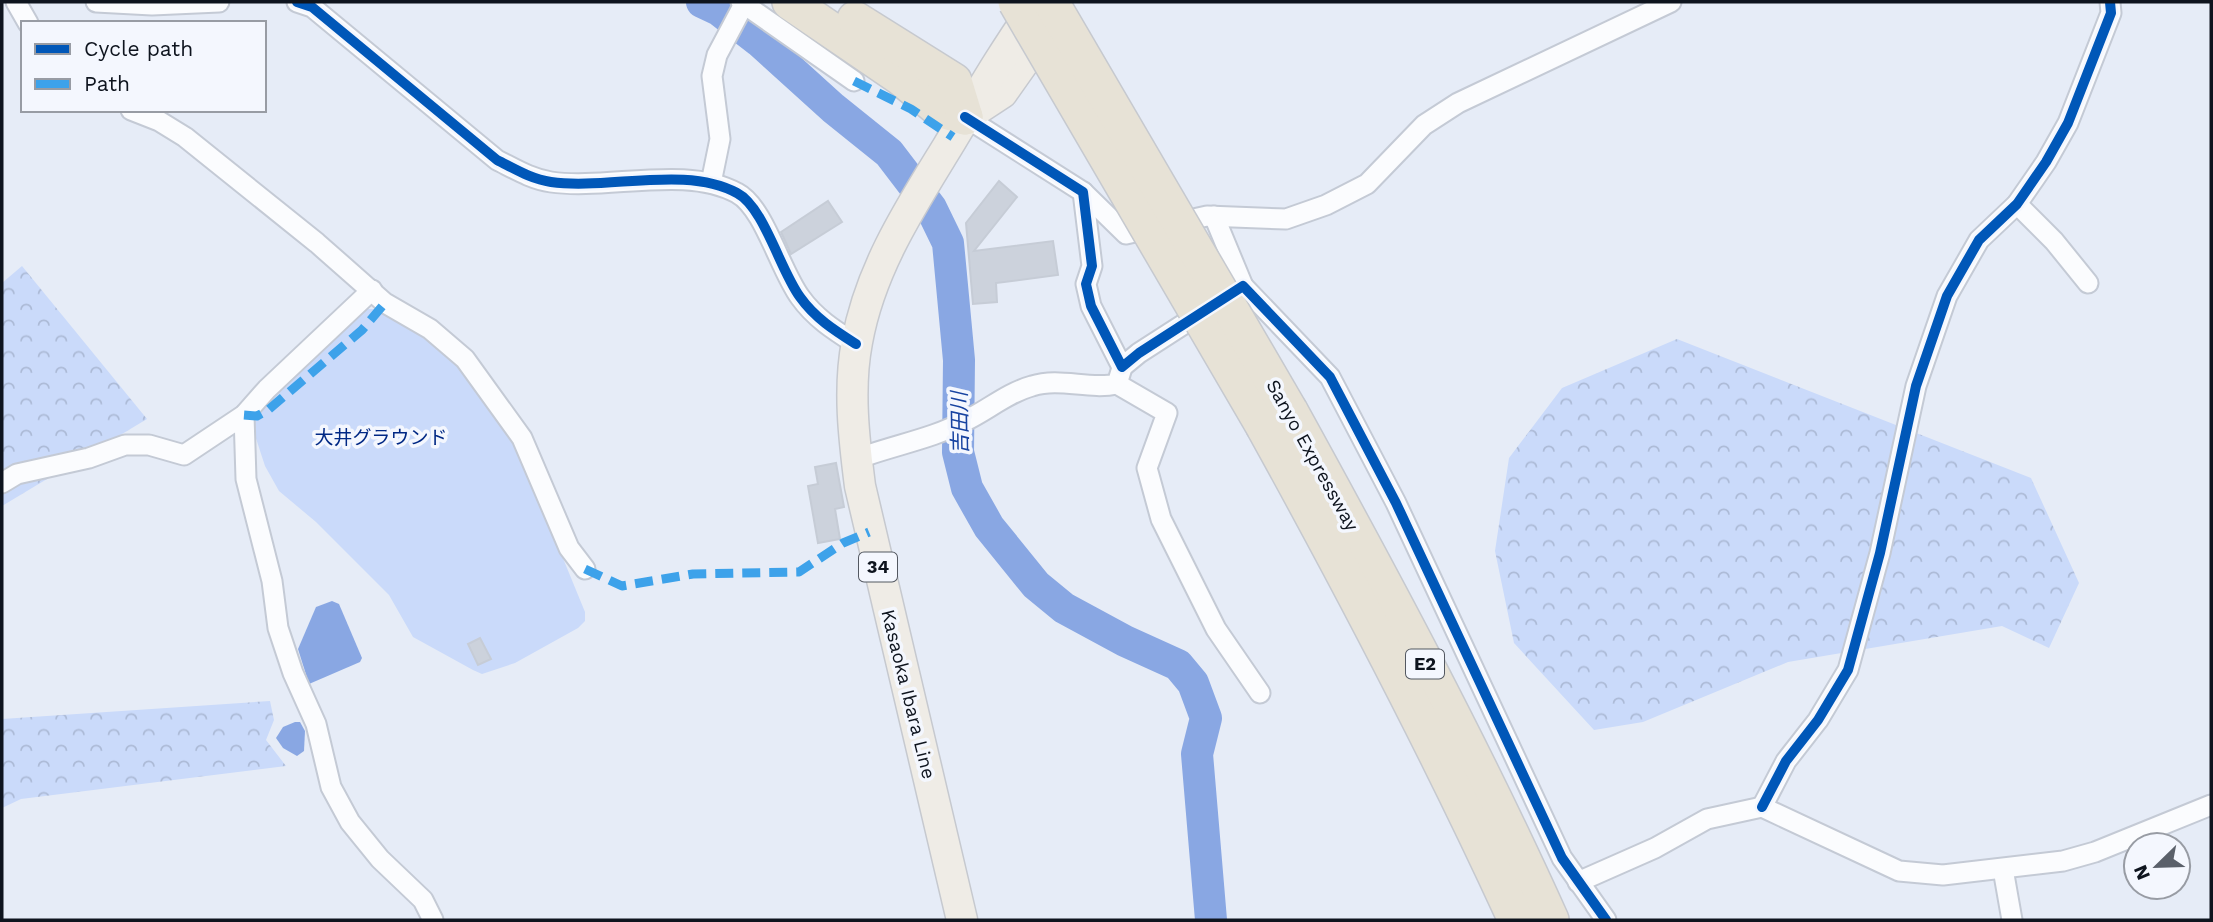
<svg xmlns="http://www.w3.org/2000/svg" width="2213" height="922" viewBox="0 0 2213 922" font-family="'Work Sans','Noto Sans JP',sans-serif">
<defs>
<pattern id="forest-crowns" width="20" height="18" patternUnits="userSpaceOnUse" patternTransform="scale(1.75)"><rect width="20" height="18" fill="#cadafa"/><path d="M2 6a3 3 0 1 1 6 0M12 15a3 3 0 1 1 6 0" fill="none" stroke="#acbad6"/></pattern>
</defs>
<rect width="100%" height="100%" fill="#e6ecf7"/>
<path fill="#cadafa" d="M358 309H385L451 352 510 429 585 612V621L578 628 515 663 482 674 473 670 413 637 389 595 316 522 279 491 265 466 252 426 254 414Z"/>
<g fill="url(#forest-crowns)">
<path d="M22 266 147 419 2 506V283Z"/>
<path d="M1677 339 2031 478 2079 583 2049 648 2002 626 1788 662 1643 722 1594 730 1514 643 1495 551 1509 458 1562 388Z"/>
<path d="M270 701 274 720 266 740 286 766 21 799 2 808V719Z"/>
</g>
<g fill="#89a7e3">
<path d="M332 601 339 604 362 658 360 662 309 684 298 649 316 607Z"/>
<path d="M295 722H300L305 731 304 751 297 756 283 748 276 738 283 727Z"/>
</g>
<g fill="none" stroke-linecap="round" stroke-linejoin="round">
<path stroke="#89a7e3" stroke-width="32" d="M702 2 719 10 759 41 833 108 889 153 931 208 948 243 959 360 958 452 967 488 989 527 1036 585 1064 608 1125 641 1178 665 1193 683 1206 718 1197 754 1211 920"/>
</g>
<g fill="#ccd2dc" stroke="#c6ccd6" stroke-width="2">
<path d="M999 181 1017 197 974 251 1053 241 1058 275 996 283 997 302 973 304 966 223Z"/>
<path d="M828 201 842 222 791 254 781 232Z"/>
<path d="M836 463 844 507 835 509 840 539 818 543 808 486 818 484 815 467Z"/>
<path d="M480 638 491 659 478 665 468 644Z"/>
</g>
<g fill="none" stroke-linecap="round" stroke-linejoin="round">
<defs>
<g id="minor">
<path d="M16 2 28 23"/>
<path d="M96 2 152 5 219 2"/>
<path d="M297 2 312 7 497 160C515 169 531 179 551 182 608 190 686 165 737 193 764 207 780 270 800 297 815 318 834 330 856 344"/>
<path d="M744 4 854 81"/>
<path d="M131 110 159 121 185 137 317 243 385 303 430 329 465 359 522 438 569 548 585 569"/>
<path d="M965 117 1083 192 1092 266 1086 284 1091 306 1122 367 1139 353 1243 286 1330 377 1396 503 1562 858 1606 920"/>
<path d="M711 183 720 139 712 76 717 55 744 4 741 2"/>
<path d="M1083 192 1126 234 1207 216 1286 219 1326 205 1367 184 1424 125 1458 103 1671 2"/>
<path d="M2017 204 2054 241 2088 283"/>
<path d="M1214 216 1243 286"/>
<path d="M1117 384 1167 413 1147 468 1161 519 1216 629 1260 693"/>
<path d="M244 415 246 479 272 581 278 628 293 673 316 724 331 787 350 822 380 859 423 900 433 920"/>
<path d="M856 455H868C900 444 936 437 965 421 988 410 1007 393 1032 386 1060 377 1088 390 1117 384L1121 371"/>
<path d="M2 483 17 474 89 458 125 445H149L184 455 244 415 267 389 372 290"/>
<path d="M1762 807 1786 761 1818 720 1848 670 1880 553 1916 386 1947 296 1979 240 2017 204 2046 162 2068 123 2111 13 2110 2"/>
<path d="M2003 869 2012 920"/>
<path d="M1578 882 1655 848 1707 819 1762 807 1899 871 1943 875 2063 861 2095 852 2211 805"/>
</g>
<g id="primary">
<path d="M967 116 1002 93 1050 25"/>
<path d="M962 920 860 486C854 439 848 389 857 342 870 269 910 208 948 146 978 96 1005 49 1039 2"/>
</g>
<g id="motorway">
<path d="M790 2 900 77 939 109 965 117"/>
<path d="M855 19 954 81 965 117"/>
<path d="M1290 411C1382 578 1473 747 1551 920"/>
<path d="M1264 427C1353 588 1439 752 1516 920"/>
</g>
</defs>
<use href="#minor" stroke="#c4cad5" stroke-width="23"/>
<use href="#primary" stroke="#c6c9cf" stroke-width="33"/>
<use href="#motorway" stroke="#c6c9cf" stroke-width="38"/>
<use href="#minor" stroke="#fbfcfe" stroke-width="19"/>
<use href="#primary" stroke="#efece6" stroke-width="30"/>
<use href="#motorway" stroke="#e7e2d6" stroke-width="35"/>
<defs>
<g id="motorway-bridge">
<path d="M1016 2 1264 427"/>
<path d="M1051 2 1290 411"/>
</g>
</defs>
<use href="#motorway-bridge" stroke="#c6c9cf" stroke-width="38" stroke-linecap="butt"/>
<use href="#motorway-bridge" stroke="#e7e2d6" stroke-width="35"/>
<g stroke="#3da2ea" stroke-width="9" stroke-dasharray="18 9" stroke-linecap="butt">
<path d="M854 81 911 109 953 137"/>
<path d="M244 415 257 416 268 410 362 330 385 303"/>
<path d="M585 569 622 586 693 574 799 572 843 543 869 532"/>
</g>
<defs>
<g id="cycleway">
<path d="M297 2 312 7 497 160C515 169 531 179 551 182 608 190 686 165 737 193 764 207 780 270 800 297 815 318 834 330 856 344"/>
<path d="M965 117 1083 192 1092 266 1086 284 1091 306 1122 367 1139 353 1243 286 1330 377 1396 503 1562 858 1606 920"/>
<path d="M1762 807 1786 761 1818 720 1848 670 1880 553 1916 386 1947 296 1979 240 2017 204 2046 162 2068 123 2111 13 2110 2"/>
</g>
</defs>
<use href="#cycleway" stroke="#f4f7fe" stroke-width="15"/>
<use href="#cycleway" stroke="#0057b8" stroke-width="10"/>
</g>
<g text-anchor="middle" stroke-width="7" stroke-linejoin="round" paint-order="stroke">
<g fill="#f4f7fe" stroke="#535861" stroke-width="2">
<rect x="859" y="552.5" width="38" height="29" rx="5"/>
<rect x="1406" y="649.5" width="38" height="29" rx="5"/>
</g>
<g font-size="18" font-weight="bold" fill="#0e141e">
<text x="878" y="573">34</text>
<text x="1425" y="670">E2</text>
</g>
<g font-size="19" fill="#002884" stroke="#f4f7fe">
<text x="381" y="444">大井グラウンド</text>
</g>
<g font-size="19" fill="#0e141e" stroke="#f4f7fe">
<text transform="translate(1313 455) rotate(61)" y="7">Sanyo Expressway</text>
<text transform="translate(909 694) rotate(76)" y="7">Kasaoka Ibara Line</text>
</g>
<g font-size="21" font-style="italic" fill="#1743a1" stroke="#f4f7fe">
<text transform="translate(960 423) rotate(-91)" y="7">吉田川</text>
</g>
</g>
<rect width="2213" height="922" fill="none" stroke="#0e141e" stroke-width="7"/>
<rect x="21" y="21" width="245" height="91" fill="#f4f7fe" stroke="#989ca4" stroke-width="2"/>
<rect x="35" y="44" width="35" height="10" fill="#0057b8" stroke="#989ca4" stroke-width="2"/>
<text x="84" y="56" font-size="21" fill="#0e141e">Cycle path</text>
<rect x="35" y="79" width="35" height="10" fill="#3da2ea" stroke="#989ca4" stroke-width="2"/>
<text x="84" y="91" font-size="21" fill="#0e141e">Path</text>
<g transform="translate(2157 866) rotate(247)"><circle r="33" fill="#f4f7fe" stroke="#989ca4" stroke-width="2"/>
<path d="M0-5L12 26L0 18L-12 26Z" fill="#5a606a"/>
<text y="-10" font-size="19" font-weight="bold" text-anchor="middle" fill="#0e141e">N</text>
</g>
</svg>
